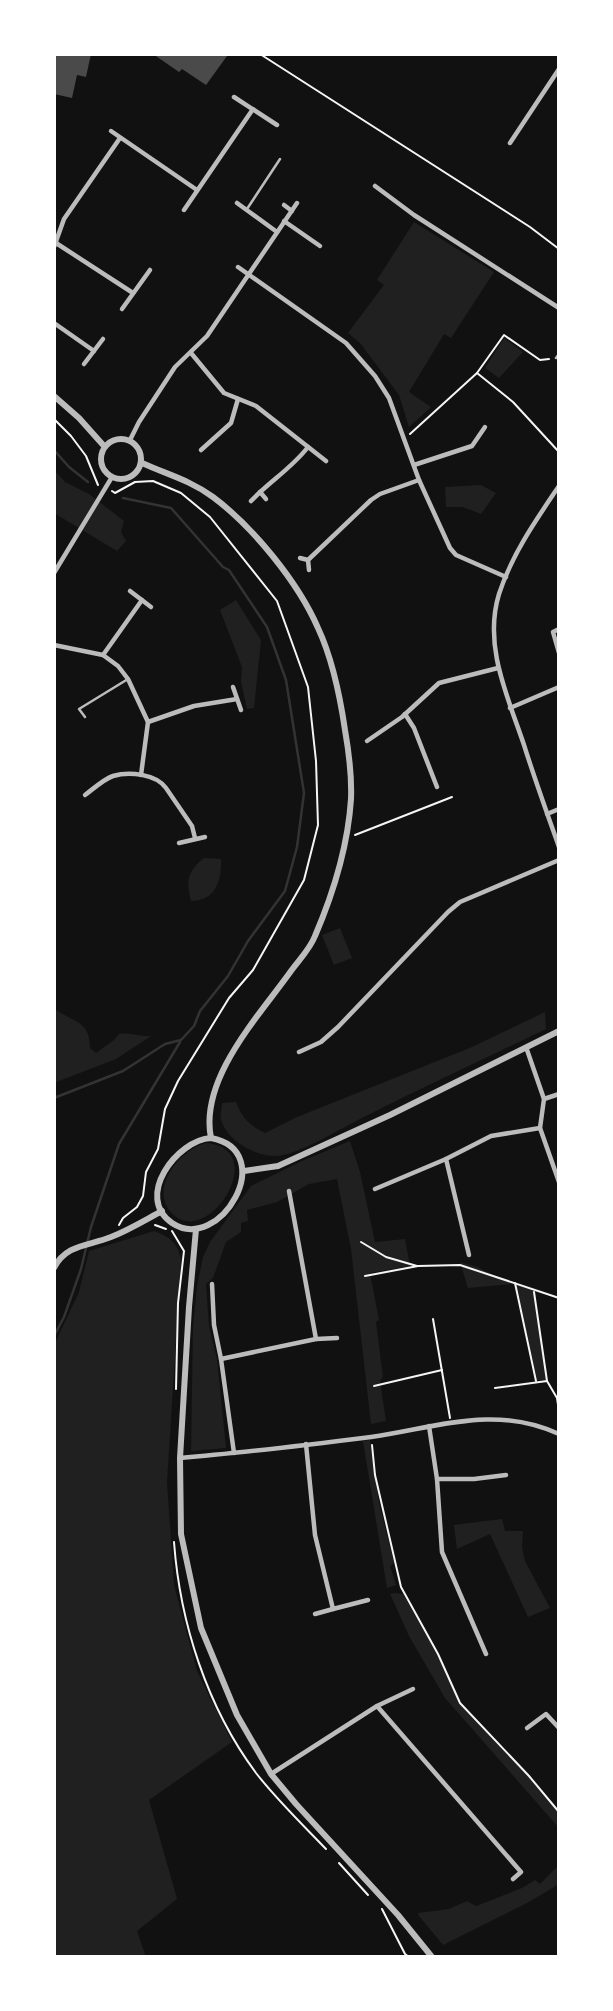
<svg xmlns="http://www.w3.org/2000/svg" width="613" height="2011" viewBox="0 0 613 2011" font-family="Helvetica,sans-serif">
<rect width="100%" height="100%" fill="#111"/>
<g fill="#202020">
<path d="M414 222 494 272 451 338 444 334 409 392 431 407 409 427 399 395 360 343 348 333 384 285 377 280Z"/>
<path d="M504 338 523 352 499 378 485 368Z"/>
<path d="M54 470 65 482 89 494 124 521 121 532 126 541 117 551 54 513Z"/>
<path d="M481 485 496 493 481 514 463 507H446L445 487Z"/>
<path d="M236 600 261 640 254 708 247 709 241 682 242 667 220 610Z"/>
<path d="M204 858 221 859C222 881 215 901 191 901 186 880 187 872 204 858Z"/>
<path d="M340 928 352 958 334 965 322 935Z"/>
<path d="M54 1008C72 1023 90 1019 90 1048L96 1053 114 1040 119 1034C130 1032 140 1037 151 1036L116 1059 54 1083Z"/>
<path d="M545 1012 546 1029C486 1058 427 1085 368 1115 344 1126 300 1155 276 1156 256 1157 226 1140 221 1119 220 1115 222 1108 222 1103L236 1102C242 1118 249 1125 265 1133L297 1117 472 1047Z"/>
<path d="M350 1141 360 1172 375 1242 405 1239 410 1266 370 1273 379 1320 376 1322 383 1377 380 1381 386 1421 371 1424 351 1249 337 1179 309 1184 277 1202 247 1210 248 1221 241 1223V1232L226 1242 213 1278 206 1284 209 1326 217 1359 226 1448 191 1451 193 1327 197 1286 203 1257 210 1242 251 1186 302 1161Z"/>
<path d="M206 1143C271 1149 210 1245 175 1216 146 1193 178 1150 206 1143Z"/>
<path d="M154 1231C170 1237 177 1242 181 1259L167 1482 174 1585 197 1671 232 1742 149 1800 177 1899 137 1931 146 1957H54V1345L79 1292 89 1251Z"/>
<path d="M460 1262 477 1267 512 1284 468 1288Z"/>
<path d="M516 1283 533 1290 547 1380H537Z"/>
<path d="M370 1440 379 1503 394 1563 390 1566 396 1585 387 1588 363 1441Z"/>
<path d="M502 1519 505 1531H523L522 1548 525 1561 550 1608 528 1617 490 1534 457 1549 454 1525Z"/>
<path d="M395 1593 403 1594 434 1648 460 1703 528 1774 559 1812V1828L445 1698 409 1636 390 1594Z"/>
<path d="M559 1865V1884L529 1902 443 1945 419 1916 418 1913 449 1909 467 1901 476 1906 522 1888 535 1880 540 1884Z"/>
</g>
<g fill="none" stroke-linecap="round" stroke-linejoin="round">
<g stroke="#333" stroke-width="2.5">
<path d="M54 450 69 467 88 482"/>
<path d="M54 1098 123 1071 165 1044 181 1040 194 1026 200 1011 228 976 248 941 285 891 297 847 304 793 286 680 267 627 229 570 223 567 171 508 123 498"/>
<path d="M54 1336 64 1317 81 1269 91 1227 119 1144 180 1042"/>
</g>
</g>
<g fill="#4a4a4a">
<path d="M54 54H91L86 77 77 75 72 98 54 94Z"/>
<path d="M153 54H225L227 56 206 85 182 69 179 72Z"/>
</g>
<g fill="none" stroke-linecap="round" stroke-linejoin="round">
<g stroke="#f5f5f5" stroke-width="2">
<path d="M260 54 530 227 559 249"/>
<path d="M477 373 513 402 559 452"/>
<path d="M54 419 71 436 86 456 98 485"/>
<path d="M410 434 477 373 504 335 540 360 549 359"/>
<path d="M112 491 115 493 135 482 153 481 181 493 210 517 277 601 308 687 316 761 318 825 304 880 253 970 229 998 178 1081 165 1109 158 1149 146 1172 143 1196 137 1207 123 1218 119 1225"/>
<path d="M355 835 452 797"/>
<path d="M155 1225 166 1229"/>
<path d="M172 1231 184 1251 178 1303 176 1389"/>
<path d="M361 1242 386 1257 417 1266"/>
<path d="M365 1276 418 1266 460 1265 559 1298"/>
<path d="M515 1283 536 1381"/>
<path d="M534 1292 547 1381"/>
<path d="M433 1319 450 1418"/>
<path d="M374 1386 442 1370"/>
<path d="M495 1388 547 1381 557 1398 559 1411"/>
<path d="M372 1445 375 1475 401 1587 438 1654 460 1703 529 1776 559 1812"/>
<path d="M174 1542C180 1623 207 1707 256 1773 277 1800 302 1824 326 1849"/>
<path d="M339 1863 368 1895"/>
<path d="M382 1909 405 1954 409 1957"/>
</g>
<g stroke="#bcbcbc" stroke-width="2.5">
<path d="M247 209 280 159"/>
<path d="M556 358 559 354"/>
<path d="M85 717 79 709 128 679"/>
</g>
<g stroke="#bcbcbc" stroke-width="4.5">
<path d="M234 97 277 125"/>
<path d="M111 131 197 190"/>
<path d="M510 143 559 69"/>
<path d="M375 186 414 215 559 308"/>
<path d="M237 203 277 232"/>
<path d="M284 205 292 211"/>
<path d="M184 210 253 109"/>
<path d="M284 221 320 246"/>
<path d="M56 243 133 293"/>
<path d="M54 247 64 219 120 138"/>
<path d="M238 267 346 343 375 376 389 398 419 480 450 548 456 555 506 577"/>
<path d="M122 309 150 270"/>
<path d="M54 323 94 351"/>
<path d="M191 353 224 393 256 406 326 461"/>
<path d="M84 364 103 339"/>
<path d="M130 440 139 422 175 367 207 336 297 203"/>
<path d="M201 450 231 423 238 399"/>
<path d="M414 465 472 446 485 427"/>
<path d="M559 486C536 520 512 554 499 594 483 646 508 697 524 745 535 780 547 813 559 847"/>
<path d="M260 492 266 499"/>
<path d="M251 501C270 481 292 468 308 447"/>
<path d="M300 558 308 560 309 570"/>
<path d="M308 560 371 500 380 494 419 480"/>
<path d="M54 573 112 477"/>
<path d="M130 591 151 607"/>
<path d="M559 629 553 632 559 653"/>
<path d="M54 645 103 655 118 666 128 679 148 722 141 775"/>
<path d="M103 655 142 600"/>
<path d="M233 687 241 710"/>
<path d="M510 708 559 687"/>
<path d="M405 714 414 728 437 787"/>
<path d="M148 722 194 706 237 699"/>
<path d="M367 741 402 717 439 683 498 668"/>
<path d="M85 795C93 789 104 779 113 776 129 771 156 774 166 788L192 826 195 838"/>
<path d="M547 814 559 809"/>
<path d="M179 843 205 837"/>
<path d="M526 1047 544 1099 540 1128 559 1182"/>
<path d="M299 1052 321 1042 338 1027 448 912 460 902 559 860"/>
<path d="M544 1099 559 1094"/>
<path d="M446 1159 469 1255"/>
<path d="M375 1189 446 1159 491 1136 540 1128"/>
<path d="M212 1284 214 1325 221 1359 234 1453"/>
<path d="M316 1339 337 1338"/>
<path d="M221 1359 316 1339 289 1191"/>
<path d="M429 1426 437 1479 442 1552 486 1654"/>
<path d="M306 1444 315 1535 333 1609 368 1600"/>
<path d="M180 1458C243 1453 307 1445 371 1437 436 1428 494 1404 559 1434"/>
<path d="M437 1479H474L506 1475"/>
<path d="M315 1614 333 1609"/>
<path d="M377 1706 413 1689"/>
<path d="M527 1728 546 1714 559 1728"/>
<path d="M271 1774 377 1706 521 1872 513 1879"/>
</g>
<g stroke="#bcbcbc" stroke-width="6">
<path d="M54 396 79 418 104 446"/>
<circle cx="121" cy="459" r="20"/>
<path d="M142 463C166 474 190 480 213 497 253 527 298 582 318 628 333 660 340 696 345 730 349 753 352 775 351 799 348 845 333 894 315 936 310 949 299 960 291 971 259 1016 199 1079 211 1138"/>
<path d="M211 1138C280 1151 220 1255 172 1223 134 1197 177 1140 211 1138Z"/>
<path d="M244 1171 278 1166 390 1115 559 1031"/>
<path d="M196 1229 189 1307 180 1458 181 1534 201 1628 237 1715 271 1774 296 1804 398 1915 432 1957"/>
<path d="M54 1268C66 1244 89 1246 111 1237 129 1230 145 1220 162 1211"/>
</g>
</g>
<rect width="613" height="2011" fill="none" stroke="#ffffff" stroke-width="112"/>
</svg>
